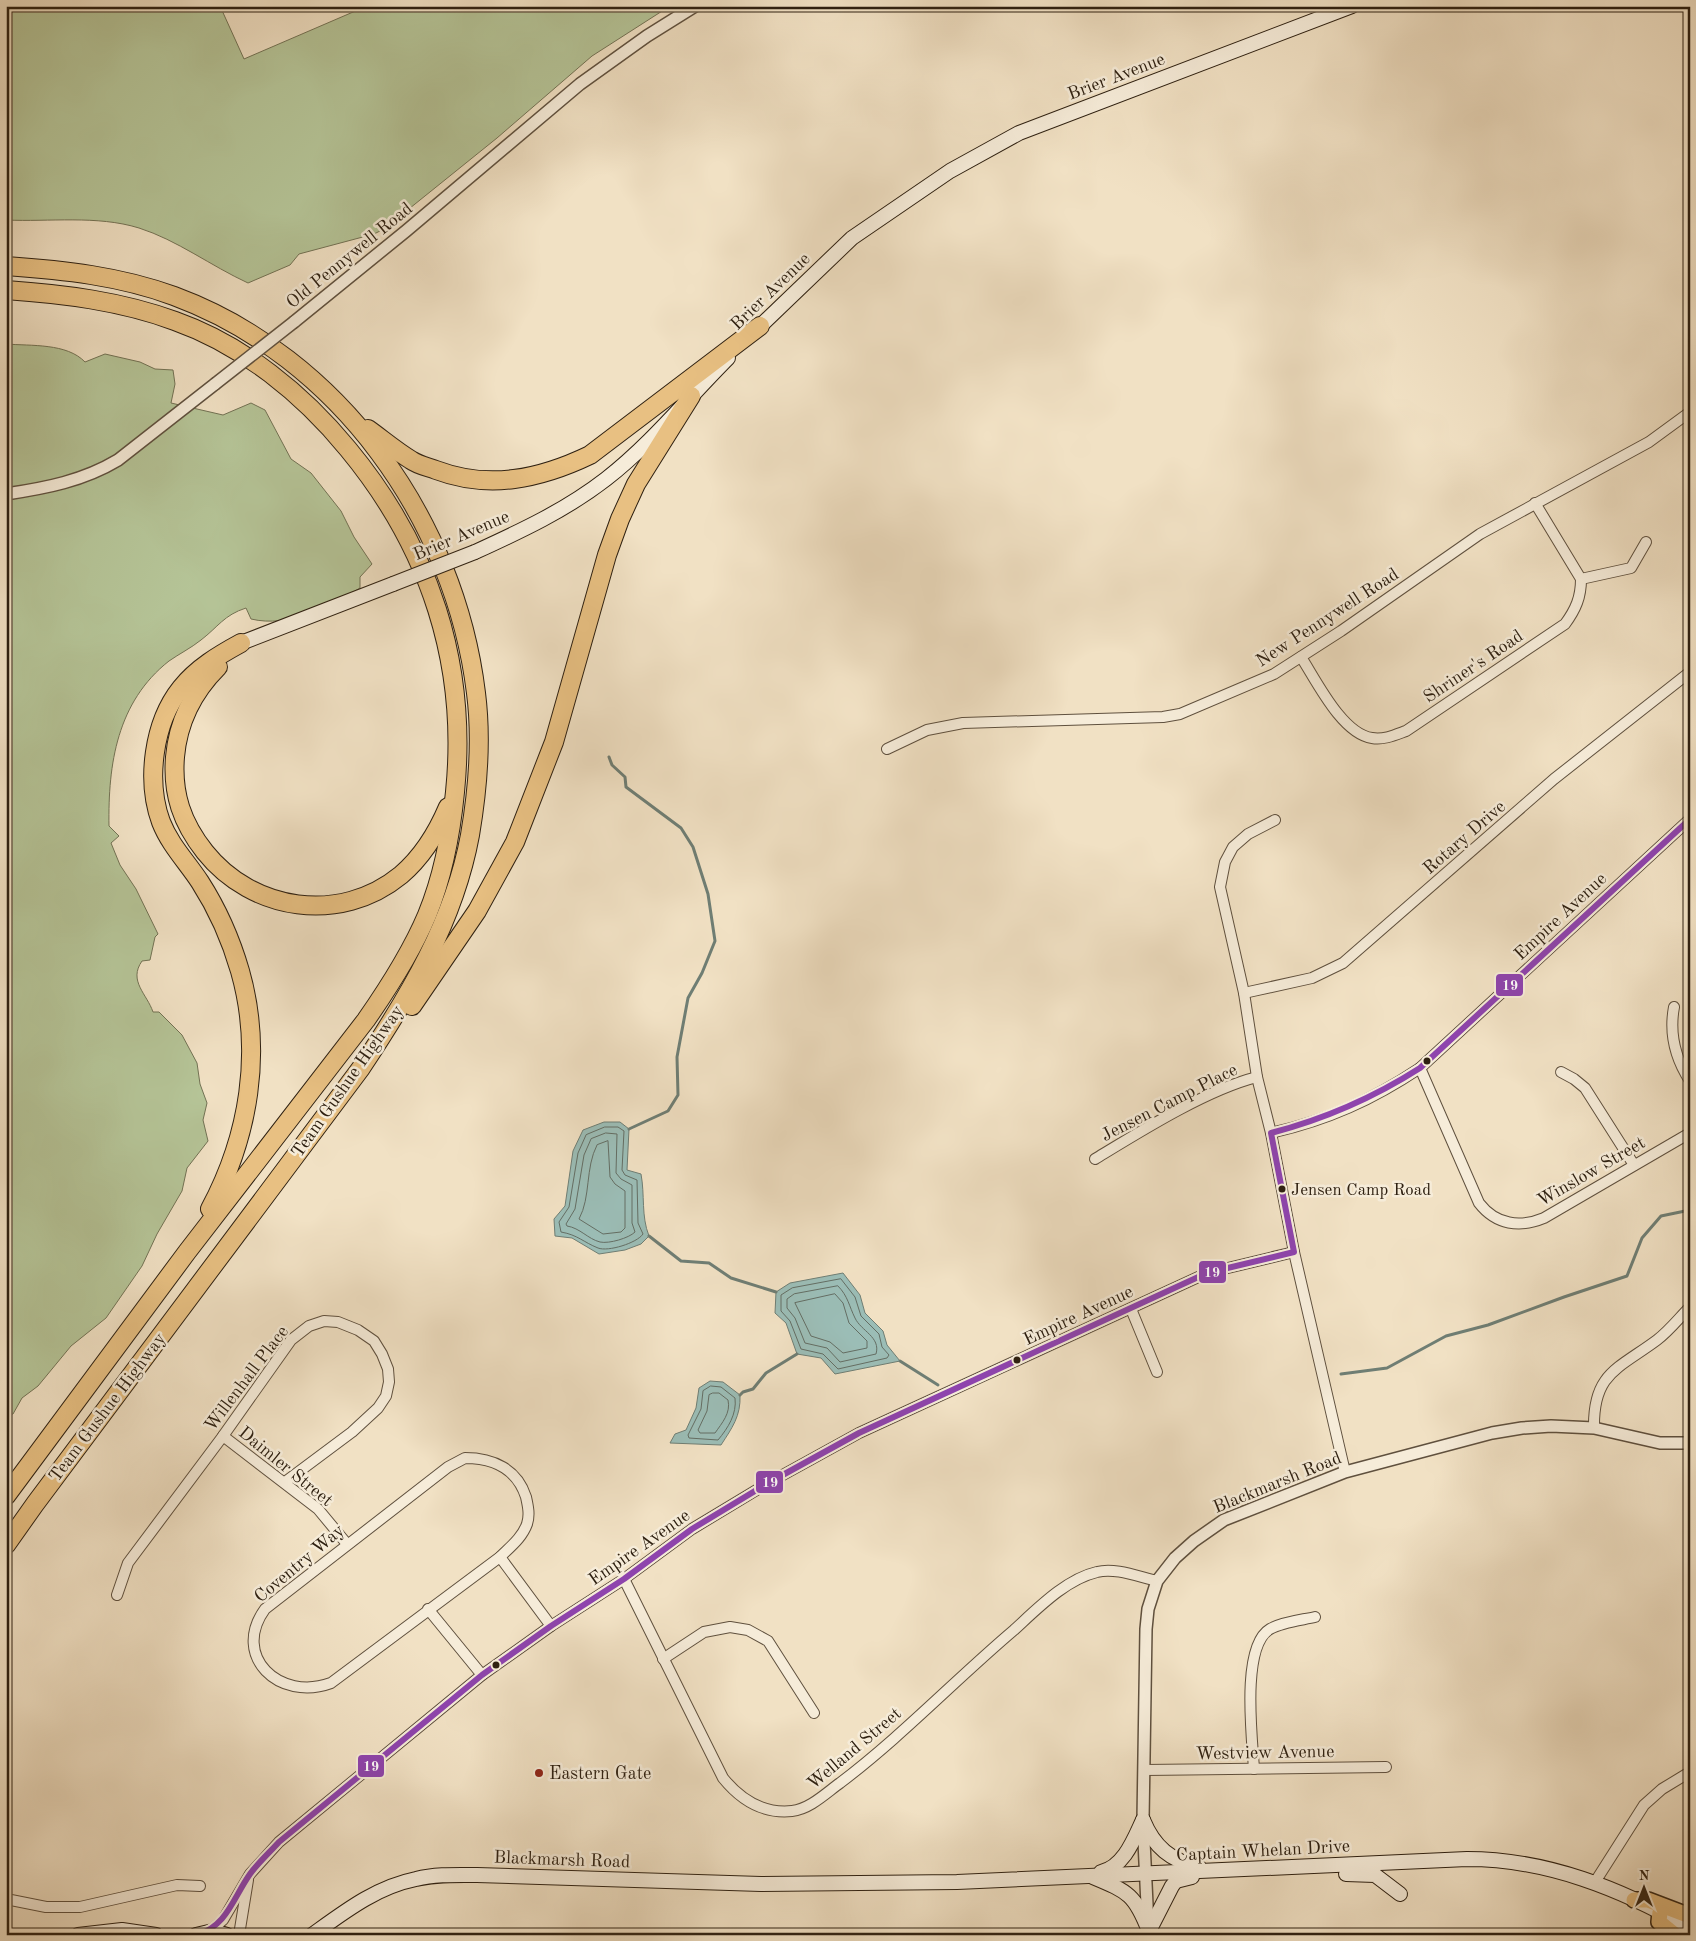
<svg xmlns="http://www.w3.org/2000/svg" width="1696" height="1941" viewBox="0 0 1696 1941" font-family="'Old Standard TT',serif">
<rect width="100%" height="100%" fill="#f1e1c4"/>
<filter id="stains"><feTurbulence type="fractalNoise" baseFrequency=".004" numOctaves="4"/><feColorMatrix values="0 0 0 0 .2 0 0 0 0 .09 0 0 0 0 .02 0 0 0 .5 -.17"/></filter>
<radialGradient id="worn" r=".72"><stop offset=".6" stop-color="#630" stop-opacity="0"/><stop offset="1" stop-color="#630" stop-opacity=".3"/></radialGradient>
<g fill="#b5c497" stroke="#727254">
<path d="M6 6H220L244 59 367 6H670L592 56 497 138 384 229 374 234 299 254 290 265 248 283C211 266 177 240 139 228 97 215 49 222 6 220Z"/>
<path d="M6 344C31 346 67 343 85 362L105 354 140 362 155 369 173 370 175 384 171 403 223 415 251 403 265 410 291 459 311 473 341 511 354 537 372 564 360 577V588C328 607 289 628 251 619L246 608C224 615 218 627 201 640 191 648 179 654 169 661 117 702 108 764 109 826L119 836 111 843 120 865 136 889 158 934 155 937 150 960 142 961C128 981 147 994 153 1012H159L182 1035 197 1063 200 1084 207 1103 203 1120 208 1141 187 1168 182 1191 157 1234 142 1266 106 1318 71 1346 38 1386 22 1398 13 1414 6 1416Z"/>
</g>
<g fill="#9bbdb6" stroke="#6f7e74">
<path d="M604 1122H620L629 1129 627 1170 641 1174C645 1195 641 1216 649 1236L641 1244 625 1250 599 1254 572 1238 555 1236 554 1219 565 1206 573 1151 583 1130Z"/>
<path d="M843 1273 860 1295 865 1313 883 1331 887 1345 900 1361 835 1374 821 1358 797 1354 786 1323 775 1313 776 1292 790 1283Z"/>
<path d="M710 1381 723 1382 740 1395C741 1416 732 1428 721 1445L670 1443 675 1434 686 1430 696 1408 699 1388Z"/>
</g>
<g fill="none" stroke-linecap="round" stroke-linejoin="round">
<g stroke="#646e64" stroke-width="1">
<path d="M605 1127H618L624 1131 622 1170 625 1175 637 1180 638 1223 643 1234C637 1243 608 1252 598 1248 583 1242 578 1235 561 1232L559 1222 569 1207 578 1153 586 1135Z"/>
<path d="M606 1133 617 1134 616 1173 621 1179 632 1185V1223L635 1232C629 1238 609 1244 600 1242 588 1239 580 1228 567 1226L566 1224 575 1209 584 1155 591 1139Z"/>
<path d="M608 1141 610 1177 615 1184 625 1191V1228L621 1232 603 1234 579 1219C591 1197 585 1168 597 1145Z"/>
<path d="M841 1279 855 1297 861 1316 879 1334 882 1347 889 1355 887 1358 838 1369 823 1354 801 1349 790 1321 781 1311V1295L792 1288Z"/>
<path d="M838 1286C848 1296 849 1306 855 1318 861 1331 881 1337 876 1354L840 1362 827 1348 805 1343 795 1318 787 1308V1299L794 1294Z"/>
<path d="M835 1294 843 1303 849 1323 867 1341V1348L843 1353 830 1342 811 1336 795 1303Z"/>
<path d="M711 1386 721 1387 735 1398C737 1414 728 1428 718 1440L689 1438 688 1435 701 1409 703 1391Z"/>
<path d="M713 1393H719L728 1400C731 1413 722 1423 715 1433H700L698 1430 707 1411 709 1395Z"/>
</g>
<g stroke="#6f7e74" stroke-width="3">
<path d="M609 757 612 765 625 777 626 787 681 828 693 847 708 894 715 941 702 973 688 998 677 1057 678 1095 668 1111 629 1129"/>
<path d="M649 1236 681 1261 709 1263 731 1278 776 1292"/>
<path d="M900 1361 938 1385"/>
<path d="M1341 1374 1387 1368 1446 1336 1488 1325 1564 1297 1627 1276 1642 1238 1661 1216 1690 1210"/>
<path d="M740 1395 743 1392 753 1389 766 1373 797 1354"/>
</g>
<defs>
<g id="minor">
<path d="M1581 579 1631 568 1646 542"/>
<path d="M1301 657C1316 680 1342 734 1372 738 1384 740 1395 735 1406 731L1565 624C1576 609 1581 597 1581 579L1535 503"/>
<path d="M887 749 927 730 963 723 1163 717 1180 714 1274 674 1341 631 1480 534 1649 442 1690 412"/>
<path d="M1275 820 1248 834 1233 847 1225 862 1220 887 1244 993 1257 1077 1271 1133 1294 1252 1345 1472"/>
<path d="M1244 993 1312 978 1343 963 1554 779 1690 672"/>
<path d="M1674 1007C1669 1034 1675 1058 1690 1081"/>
<path d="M1420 1068 1479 1203C1496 1225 1520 1228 1544 1218L1690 1133"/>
<path d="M1561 1072 1574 1079 1585 1088 1634 1165"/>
<path d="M1271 1133C1328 1120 1372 1100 1420 1068L1690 819"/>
<path d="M1095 1159C1141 1131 1206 1090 1257 1077"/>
<path d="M1131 1309 1157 1372"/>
<path d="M1594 1428C1593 1373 1618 1369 1657 1340 1669 1331 1679 1318 1690 1307"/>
<path d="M223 1436 318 1509 347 1544"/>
<path d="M465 1458C493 1458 517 1469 526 1497 528 1506 530 1515 527 1524 522 1538 510 1547 500 1557L331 1683C279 1702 231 1656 265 1609L448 1467Z"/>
<path d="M500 1557 551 1626"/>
<path d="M624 1579 723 1778C740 1799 763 1814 792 1811 810 1809 826 1793 840 1783 902 1736 955 1680 1014 1630 1037 1609 1066 1579 1097 1572 1115 1567 1139 1577 1157 1581"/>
<path d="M117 1595 128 1563 223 1436 291 1340 309 1326 324 1321 338 1322 358 1330 374 1341 382 1354 388 1369 389 1382 386 1396 378 1408 352 1432 285 1482"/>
<path d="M428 1609 482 1675"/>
<path d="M663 1659 704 1632 730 1627 748 1630 768 1641 814 1713"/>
<path d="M1254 1769C1252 1737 1241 1646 1270 1629 1282 1622 1302 1620 1315 1617"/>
<path d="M1145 1770 1386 1767"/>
<path d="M1595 1882 1644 1805 1662 1789 1690 1772"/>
<path d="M6 1899 46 1907H80L177 1885 200 1886"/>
<path d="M210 1931 223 1920 250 1874 279 1842 482 1675 551 1626 624 1579 692 1529 770 1482 859 1433 1207 1273 1294 1252"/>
<path d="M239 1935 248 1880"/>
</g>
<g id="tertiary">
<path d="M294 322 406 231 580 84 647 36 695 6"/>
<path d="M6 494C46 488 83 481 118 460L215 384"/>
<path d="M1148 1926 1143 1820 1146 1629 1148 1609 1157 1581 1175 1558 1194 1541 1224 1520 1345 1472 1492 1433 1522 1428 1551 1426 1594 1428 1660 1443H1690"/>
</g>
<g id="secondary">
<path d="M754 332 852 238 950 171 1019 133 1352 6"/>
<path d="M475 552C521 531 566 510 606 479 651 444 688 398 728 358"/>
<path d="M241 643 393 584"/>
<path d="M1143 1820C1154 1847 1171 1861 1199 1867"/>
<path d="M1101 1872C1124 1867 1134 1839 1143 1820"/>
<path d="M1346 1874 1375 1875 1400 1894"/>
<path d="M1093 1877C1129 1892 1135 1895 1149 1931"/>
<path d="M1149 1931 1172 1886 1176 1881 1192 1877"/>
<path d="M78 1935 122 1930 156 1935"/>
<path d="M196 1935 213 1931 227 1935"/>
<path d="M312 1935C344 1912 376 1887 416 1879 436 1874 457 1875 477 1875L761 1884 957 1882 1467 1859C1547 1859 1621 1889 1690 1928"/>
</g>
<g id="primary">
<path d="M1634 1900H1648L1690 1916"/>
<path d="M1660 1912 1659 1922 1675 1935"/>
</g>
<g id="motorway">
<path d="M6 266C63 270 120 276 174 296 339 357 455 520 476 693 482 740 478 788 470 835 454 922 409 996 361 1068L35 1504 6 1545"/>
<path d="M6 290C63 294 121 301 175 321 243 345 303 394 348 449 430 548 468 664 455 792 451 834 443 876 427 915 411 953 389 987 366 1020L187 1252 6 1496"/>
<path d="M368 429C382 439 396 451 411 460 418 465 428 467 436 470 489 490 540 479 590 455L760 326"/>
<path d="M218 667C193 692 178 722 175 757 172 794 182 823 205 852 252 911 340 925 401 875 422 857 437 833 448 807"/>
<path d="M412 1006 477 911 515 842 554 742 607 555 620 519 636 484 691 396"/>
<path d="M210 1209C249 1136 263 1052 240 971 231 940 218 910 200 882 187 862 170 845 161 822 146 781 153 723 181 688 197 668 219 655 241 643"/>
</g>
</defs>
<use href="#minor" stroke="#5f503e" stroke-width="12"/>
<use href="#tertiary" stroke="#5f503e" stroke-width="14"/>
<use href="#secondary" stroke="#2e2011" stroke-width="16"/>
<use href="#primary" stroke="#2e2011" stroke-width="18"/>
<use href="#motorway" stroke="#2e2011" stroke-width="20"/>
<use href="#minor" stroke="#f6ecd9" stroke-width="10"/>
<use href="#tertiary" stroke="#f6ecd9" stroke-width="11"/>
<use href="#secondary" stroke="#f6ecd9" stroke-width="14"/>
<use href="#primary" stroke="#e8c082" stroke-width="15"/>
<use href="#motorway" stroke="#e8c082" stroke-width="18"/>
<defs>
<path id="tertiary-bridge" d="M215 384 294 322"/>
<path id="secondary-bridge" d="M393 584 475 552"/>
</defs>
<use href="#tertiary-bridge" stroke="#5f503e" stroke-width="14" stroke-linecap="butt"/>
<use href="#secondary-bridge" stroke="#2e2011" stroke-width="16" stroke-linecap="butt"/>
<use href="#tertiary-bridge" stroke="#f6ecd9" stroke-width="11"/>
<use href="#secondary-bridge" stroke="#f6ecd9" stroke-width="14"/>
<defs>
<path id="bus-1" d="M197 1935C227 1926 233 1898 250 1874 258 1863 269 1853 279 1842L482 1675 551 1626 624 1579 692 1529 770 1482 859 1433 1207 1273 1294 1252 1271 1133C1325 1119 1373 1098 1420 1068L1690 819"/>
</defs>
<use href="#bus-1" stroke="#f6ecd9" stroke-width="10"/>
<use href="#bus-1" stroke="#8e44ad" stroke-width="6"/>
</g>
<g fill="#2e2011" stroke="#f6ecd9" stroke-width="2">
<circle cx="1427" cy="1061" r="4.5"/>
<circle cx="1282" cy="1189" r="4.5"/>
<circle cx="1017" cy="1360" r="4.5"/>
<circle cx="496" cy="1665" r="4.5"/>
</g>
<circle fill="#8f2418" stroke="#f6ecd9" stroke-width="2" cx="539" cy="1773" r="5"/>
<g text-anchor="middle" stroke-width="5" stroke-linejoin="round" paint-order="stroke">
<g font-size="17" fill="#2e2011" stroke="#f6ecd9" text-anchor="start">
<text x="1291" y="1195">Jensen Camp Road</text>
</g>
<g font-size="18" fill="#2e2011" stroke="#f6ecd9">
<text transform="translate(1116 76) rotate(-21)" y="6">Brier Avenue</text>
<text transform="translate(349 255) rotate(-39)" y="6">Old Pennywell Road</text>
<text transform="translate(770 291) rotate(-44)" y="6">Brier Avenue</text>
<text transform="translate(461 535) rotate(-23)" y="6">Brier Avenue</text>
<text transform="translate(1327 617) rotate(-33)" y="6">New Pennywell Road</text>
<text transform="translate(1473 666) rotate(-34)" y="6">Shriner's Road</text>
<text transform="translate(1464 837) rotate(-41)" y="6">Rotary Drive</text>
<text transform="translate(1560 916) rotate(-43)" y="6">Empire Avenue</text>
<text transform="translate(347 1081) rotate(-55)" y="6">Team Gushue Highway</text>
<text transform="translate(1169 1102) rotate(-27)" y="6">Jensen Camp Place</text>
<text transform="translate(1591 1171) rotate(-30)" y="6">Winslow Street</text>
<text transform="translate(1078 1315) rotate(-25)" y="6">Empire Avenue</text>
<text transform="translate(246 1378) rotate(-53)" y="6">Willenhall Place</text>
<text transform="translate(107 1407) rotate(-53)" y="6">Team Gushue Highway</text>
<text transform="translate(286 1466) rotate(39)" y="6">Daimler Street</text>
<text transform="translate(1277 1482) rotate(-22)" y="6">Blackmarsh Road</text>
<text transform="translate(639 1547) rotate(-35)" y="6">Empire Avenue</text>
<text transform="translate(299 1563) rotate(-40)" y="6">Coventry Way</text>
<text transform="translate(854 1748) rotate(-40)" y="6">Welland Street</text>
<text transform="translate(1265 1752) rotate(-1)" y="6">Westview Avenue</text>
<text transform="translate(1263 1850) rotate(-3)" y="6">Captain Whelan Drive</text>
<text transform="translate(562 1859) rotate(2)" y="6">Blackmarsh Road</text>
</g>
<g font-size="18" fill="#2e2011" stroke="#f6ecd9" text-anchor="start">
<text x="549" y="1779">Eastern Gate</text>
</g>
</g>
<g stroke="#f6ecd9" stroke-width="2">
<rect x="1495" y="973" width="29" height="24" rx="5" fill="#8e44ad"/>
<rect x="1198" y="1260" width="29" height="24" rx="5" fill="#8e44ad"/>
<rect x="755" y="1470" width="29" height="24" rx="5" fill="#8e44ad"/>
<rect x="357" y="1754" width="28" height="24" rx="5" fill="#8e44ad"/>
</g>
<g font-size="14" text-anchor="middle" font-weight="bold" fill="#fff">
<text x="1510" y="990">19</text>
<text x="1212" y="1277">19</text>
<text x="770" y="1487">19</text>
<text x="371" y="1771">19</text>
</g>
<rect width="1696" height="1941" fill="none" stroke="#f1e1c4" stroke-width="25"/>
<rect x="8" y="8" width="1681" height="1926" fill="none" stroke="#2e2011" stroke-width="2.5"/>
<rect x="12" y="12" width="1671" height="1916" fill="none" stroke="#2e2011"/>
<g transform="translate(1644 1888)" stroke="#f6ecd9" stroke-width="4" paint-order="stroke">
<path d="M0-4L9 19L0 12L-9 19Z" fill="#2e2011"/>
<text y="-8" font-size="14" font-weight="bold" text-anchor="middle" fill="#2e2011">N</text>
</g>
<rect width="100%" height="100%" filter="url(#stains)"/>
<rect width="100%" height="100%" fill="url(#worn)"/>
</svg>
